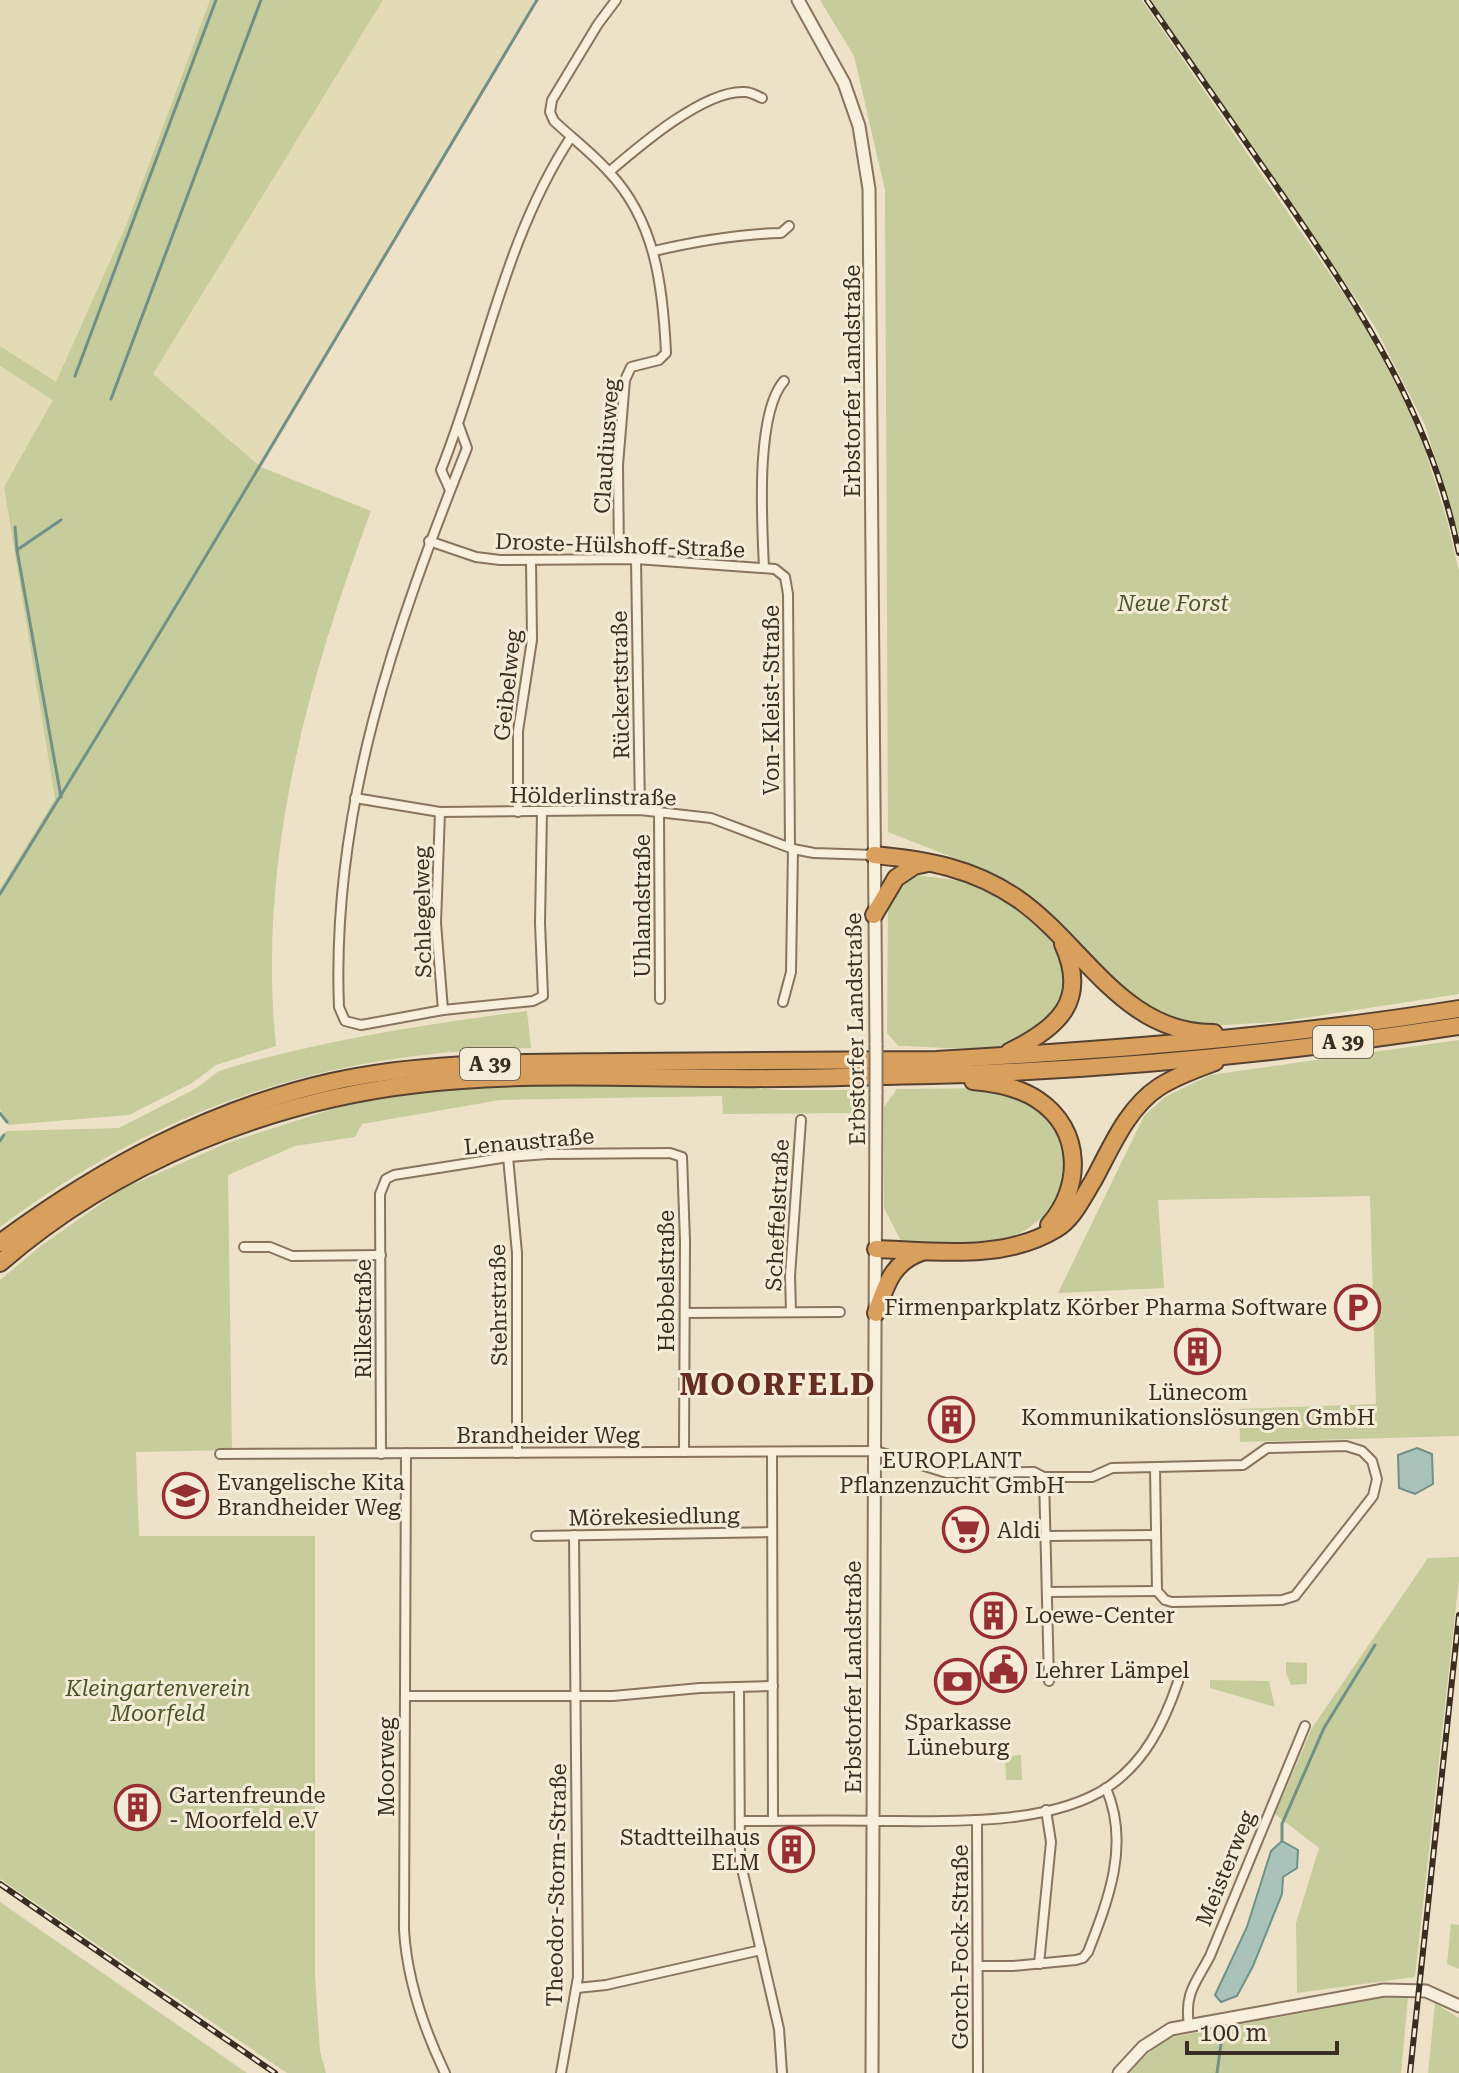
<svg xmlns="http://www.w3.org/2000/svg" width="1459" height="2073" viewBox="0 0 1459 2073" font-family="'Roboto Serif',serif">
<rect width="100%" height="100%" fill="#ede2c8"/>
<g fill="#e3dbb6">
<path d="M0 0H210L127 223 56 383 0 346Z"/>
<path d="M383 0H538L262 467 153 374Z"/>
<path d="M0 366 54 400 4 487 55 799 0 889Z"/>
</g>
<g fill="#c7cc9c">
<path d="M210 0H383L153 374 261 467 371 511C307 682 257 862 276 1046L216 1065 192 1083 129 1115 8 1125V1121L0 1109V889L55 799 4 487 53 400 0 366V346L56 382 127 223Z"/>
<path d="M820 0H1142L1367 328 1418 428 1447 520 1459 571V994L1278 1022 1207 1026 1186 1023 1165 1017 1113 983 1063 925 995 874 888 832 885 190 854 56Z"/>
<path d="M1151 0H1459V535L1425 425 1374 325Z"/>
<path d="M915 875C932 878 953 878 969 884 1001 896 1051 928 1063 960 1067 972 1065 985 1063 997 1059 1015 1026 1039 1009 1044 981 1053 928 1046 898 1046L887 1033 888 895Z"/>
<path d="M527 1011 531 1048C329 1051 162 1106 0 1227V1136L7 1131 119 1128 195 1089 219 1071 235 1066C330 1039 428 1024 527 1011Z"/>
<path d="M1459 1040V1436L1240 1442 1239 1409 1376 1404 1370 1196 1158 1200 1164 1288 1058 1293 1144 1116 1165 1097 1210 1075Z"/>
<path d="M561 1083 718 1085 780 1090H862L860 1113 723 1114 722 1096 500 1100 362 1124 355 1137 295 1146 228 1175 232 1450 136 1452 139 1536H315V1976L320 2051 326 2073H287L0 1879V1280L42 1245 122 1189 227 1143 345 1105 414 1092Z"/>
<path d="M992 1088C1005 1094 1021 1097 1032 1105 1060 1124 1074 1169 1058 1198 1047 1217 1025 1233 1005 1239 971 1249 935 1244 901 1241L884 1208V1107L897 1089Z"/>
<path d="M1459 1557V1579L1415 1977 1297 1993 1296 1923 1319 1848 1275 1814 1312 1728 1428 1558Z"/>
<path d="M1286 1662 1307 1663V1684L1291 1685 1286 1673Z"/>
<path d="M1210 1680 1269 1681 1275 1707 1210 1688Z"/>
<path d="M1021 1755 1022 1780H1006L1005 1756Z"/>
<path d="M0 1902 247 2073H0Z"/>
<path d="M1451 1924 1459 1925V1969L1447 1964Z"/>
<path d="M1388 1997 1408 1998 1401 2073H1130L1146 2055 1168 2038Z"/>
<path d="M1435 2003 1459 2018V2073H1428Z"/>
</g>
<g fill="#a9c2ba" stroke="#709088" stroke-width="2">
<path d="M1417 1448 1432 1454 1433 1484 1415 1494 1399 1488 1398 1455Z"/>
<path d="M1282 1841 1298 1850 1297 1868 1283 1877 1282 1894 1253 1966 1237 1996 1221 2002 1215 1995 1247 1927 1271 1851Z"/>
</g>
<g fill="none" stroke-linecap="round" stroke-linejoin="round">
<g stroke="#709088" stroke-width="3">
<path d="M75 376 216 0"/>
<path d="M111 399 261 0"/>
<path d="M61 520 17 550 61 797"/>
<path d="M15 527 17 550"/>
<path d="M0 894C183 599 359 298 537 0"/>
<path d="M0 1113 7 1122"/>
<path d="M0 1141 4 1135"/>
<path d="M1282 1841V1824L1324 1728 1375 1645"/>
<path d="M1217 2073 1221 2044"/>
</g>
<defs>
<g id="minor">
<path d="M616 0 598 24 552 100 550 112 554 121C572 138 592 153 608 171 656 221 663 288 666 353L659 360 631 367 625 380 618 465 619 559"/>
<path d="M609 172C638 147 705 89 745 92 751 92 757 96 762 98"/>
<path d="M654 251C697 241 738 234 781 233L789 226"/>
<path d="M459 426 467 448C395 629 331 809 339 1007L345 1021 361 1025 443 1010 533 1001 543 996 540 923 542 812"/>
<path d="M450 490 441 470C485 360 505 237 571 137"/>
<path d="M429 541 476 557 500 560 636 559 775 569 785 577 788 594 790 847"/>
<path d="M636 559 640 810"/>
<path d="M764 568C762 523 755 414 784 381"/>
<path d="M355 798 440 812 640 810 711 818 793 849 814 853 874 855"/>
<path d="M440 812 436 923 443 1010"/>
<path d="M518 812V731L532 640 531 561"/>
<path d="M659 812 660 999"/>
<path d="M783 1002 791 972 793 849"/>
<path d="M508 1157 517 1253V1453"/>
<path d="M244 1247H270L292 1256 381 1255"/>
<path d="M791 1311 790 1276 801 1120"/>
<path d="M685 1313 840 1312"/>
<path d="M772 1452 773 1821"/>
<path d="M406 1453 404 1930C407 1979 424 2029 445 2073"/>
<path d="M220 1454 876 1451 947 1473 1034 1472 1044 1477H1092L1112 1468 1243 1465 1267 1448 1346 1446 1362 1451 1372 1461 1377 1479 1373 1496 1295 1596 1282 1600 1172 1602 1165 1600 1157 1591 1155 1468"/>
<path d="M381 1454 380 1194 386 1179 394 1175 508 1157 547 1154 670 1153 682 1157 685 1241 684 1452"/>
<path d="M1044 1477 1049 1681"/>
<path d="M536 1536 772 1532"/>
<path d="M1046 1536 1156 1535"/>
<path d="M1047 1592 1157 1591"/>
<path d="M739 1687 740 1860 779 2029 782 2073"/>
<path d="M405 1696H613L700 1688 773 1686"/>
<path d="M740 1821C787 1821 834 1820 880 1821 949 1821 1049 1826 1108 1787 1145 1762 1164 1723 1178 1682"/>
<path d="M977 1821 978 2073"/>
<path d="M1039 1964 1051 1842 1046 1810"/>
<path d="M978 1966H1013L1076 1960 1083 1958 1088 1952C1109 1898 1130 1844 1106 1788"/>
<path d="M577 1988 606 1985 761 1950"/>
<path d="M1189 2025C1184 1993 1196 1983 1210 1956L1305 1726"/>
<path d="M561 2073 578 1977 574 1535"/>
</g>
<g id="tertiary">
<path d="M798 0 844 83 859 126 869 189 876 1045"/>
<path d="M872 2073 876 1092"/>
<path d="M1119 2073 1143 2047 1171 2029 1384 1990 1426 1991 1459 2006"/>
</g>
<g id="motorway">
<path d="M874 855C927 860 973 868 1018 899 1084 945 1123 1034 1214 1033"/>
<path d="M874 915 896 878 914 866 928 863"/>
<path d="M1009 1052C1058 1028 1089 1001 1063 944"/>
<path d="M973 1081C996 1083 1019 1087 1038 1100 1083 1130 1082 1188 1049 1225"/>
<path d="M0 1243C100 1169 208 1110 331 1082 425 1061 524 1063 621 1062 726 1062 831 1061 936 1060 1111 1050 1286 1037 1459 1009"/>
<path d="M876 1249C934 1251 1004 1261 1056 1229 1073 1219 1083 1197 1093 1181 1111 1148 1127 1108 1159 1087 1176 1076 1196 1069 1215 1062"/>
<path d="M0 1263C115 1163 268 1101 418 1084 521 1072 625 1078 728 1078 796 1079 864 1076 932 1075 1108 1070 1285 1053 1459 1026"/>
<path d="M876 1313C886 1285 892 1262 922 1252"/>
</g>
</defs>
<use href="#minor" stroke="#89745e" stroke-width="12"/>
<use href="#tertiary" stroke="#89745e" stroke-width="15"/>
<use href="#motorway" stroke="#574231" stroke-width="20"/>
<use href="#minor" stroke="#f8efdc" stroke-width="8"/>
<use href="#tertiary" stroke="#f8efdc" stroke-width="11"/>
<use href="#motorway" stroke="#d9a05d" stroke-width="16"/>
<defs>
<g id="rail">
<path d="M1147 0C1193 67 1240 133 1286 200 1363 313 1431 416 1459 553"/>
<path d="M0 1884 275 2073"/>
<path d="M1410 2073 1459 1615"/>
</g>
</defs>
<use href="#rail" stroke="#3a2d21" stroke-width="6"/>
<use href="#rail" stroke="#f5ecd8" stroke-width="3" stroke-dasharray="9" stroke-linecap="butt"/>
<defs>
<path id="tertiary-bridge" d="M876 1045V1092"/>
</defs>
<use href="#tertiary-bridge" stroke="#89745e" stroke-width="15" stroke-linecap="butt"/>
<use href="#tertiary-bridge" stroke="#f8efdc" stroke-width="11"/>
</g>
<defs>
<symbol id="parking-ring" viewBox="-11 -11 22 22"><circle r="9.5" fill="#f5ecd8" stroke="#972f32" stroke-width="1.5"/><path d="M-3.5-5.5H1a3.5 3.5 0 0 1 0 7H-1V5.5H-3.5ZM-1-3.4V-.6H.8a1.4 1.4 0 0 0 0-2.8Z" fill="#972f32"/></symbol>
<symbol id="building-ring" viewBox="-11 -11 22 22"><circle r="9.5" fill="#f5ecd8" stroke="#972f32" stroke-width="1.5"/><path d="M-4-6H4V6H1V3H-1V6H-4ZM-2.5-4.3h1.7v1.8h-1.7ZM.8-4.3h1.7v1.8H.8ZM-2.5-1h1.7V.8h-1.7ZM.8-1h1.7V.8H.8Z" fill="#972f32"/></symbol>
<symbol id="school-ring" viewBox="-11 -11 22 22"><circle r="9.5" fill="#f5ecd8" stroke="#972f32" stroke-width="1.5"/><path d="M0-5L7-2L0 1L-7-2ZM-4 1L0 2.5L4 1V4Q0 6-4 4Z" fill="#972f32"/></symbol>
<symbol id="supermarket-ring" viewBox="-11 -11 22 22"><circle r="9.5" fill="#f5ecd8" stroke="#972f32" stroke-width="1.5"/><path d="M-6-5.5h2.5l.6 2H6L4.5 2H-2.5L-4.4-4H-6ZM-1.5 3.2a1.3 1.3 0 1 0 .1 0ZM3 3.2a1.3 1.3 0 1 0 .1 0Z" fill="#972f32"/></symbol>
<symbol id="civic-ring" viewBox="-11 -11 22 22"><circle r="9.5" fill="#f5ecd8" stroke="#972f32" stroke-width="1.5"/><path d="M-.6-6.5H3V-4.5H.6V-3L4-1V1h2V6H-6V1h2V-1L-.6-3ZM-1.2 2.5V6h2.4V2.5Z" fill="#972f32"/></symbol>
<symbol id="bank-ring" viewBox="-11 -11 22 22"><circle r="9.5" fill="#f5ecd8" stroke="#972f32" stroke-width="1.5"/><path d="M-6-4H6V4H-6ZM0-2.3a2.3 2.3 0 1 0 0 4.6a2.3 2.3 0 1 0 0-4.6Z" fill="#972f32"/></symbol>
</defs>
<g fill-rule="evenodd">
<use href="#parking-ring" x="1332" y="1282" width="51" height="51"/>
<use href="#building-ring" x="1172" y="1326" width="51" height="51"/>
<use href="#building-ring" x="926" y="1394" width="51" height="51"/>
<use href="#school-ring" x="160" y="1470" width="51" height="51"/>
<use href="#supermarket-ring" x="940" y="1504" width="51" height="51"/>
<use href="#building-ring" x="968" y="1590" width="51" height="51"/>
<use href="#civic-ring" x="978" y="1644" width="51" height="51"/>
<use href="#bank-ring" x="932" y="1656" width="51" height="51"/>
<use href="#building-ring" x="112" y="1782" width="51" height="51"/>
<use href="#building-ring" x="766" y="1824" width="51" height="51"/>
</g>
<g text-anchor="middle" stroke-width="6" stroke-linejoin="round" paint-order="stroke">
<g fill="#f5ecd8" stroke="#726658" stroke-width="2">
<rect x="1313" y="1026" width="60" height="32" rx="6"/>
<rect x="460" y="1048" width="60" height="32" rx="6"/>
</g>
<g font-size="20" font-weight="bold" fill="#3a2d21">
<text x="1343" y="1049">A 39</text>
<text x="490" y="1071">A 39</text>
</g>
<g font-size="22" fill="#3a2d21" stroke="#f5ecd8">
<text transform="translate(852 381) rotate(-90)" y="8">Erbstorfer Landstraße</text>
<text transform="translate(606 446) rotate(-86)" y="8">Claudiusweg</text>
<text transform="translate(620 545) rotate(2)" y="8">Droste-Hülshoff-Straße</text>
<text transform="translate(507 685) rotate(-84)" y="8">Geibelweg</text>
<text transform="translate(620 685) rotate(-91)" y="8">Rückertstraße</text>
<text transform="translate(771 700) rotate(-90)" y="8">Von-Kleist-Straße</text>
<text transform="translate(593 796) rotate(1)" y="8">Hölderlinstraße</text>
<text transform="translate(642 906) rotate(-90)" y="8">Uhlandstraße</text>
<text transform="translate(422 912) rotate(-91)" y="8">Schlegelweg</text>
<text transform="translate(855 1029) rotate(-91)" y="8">Erbstorfer Landstraße</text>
<text transform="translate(529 1141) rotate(-5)" y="8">Lenaustraße</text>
<text transform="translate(777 1215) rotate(-87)" y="8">Scheffelstraße</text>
<text transform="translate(666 1281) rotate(-90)" y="8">Hebbelstraße</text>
<text transform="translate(498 1305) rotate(-91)" y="8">Stehrstraße</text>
<text transform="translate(363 1319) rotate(-90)" y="8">Rilkestraße</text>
<text x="548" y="1443">Brandheider Weg</text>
<text transform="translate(654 1516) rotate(-1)" y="8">Mörekesiedlung</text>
<text transform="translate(853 1677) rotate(-90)" y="8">Erbstorfer Landstraße</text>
<text transform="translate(386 1767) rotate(-90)" y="8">Moorweg</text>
<text transform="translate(1225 1868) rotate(-68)" y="8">Meisterweg</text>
<text transform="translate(556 1885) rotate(-89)" y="8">Theodor-Storm-Straße</text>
<text transform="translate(960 1947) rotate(-90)" y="8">Gorch-Fock-Straße</text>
</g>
<g font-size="22" font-style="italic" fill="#4b5628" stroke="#f5ecd8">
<text x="1173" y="611">Neue Forst</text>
<text x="158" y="1696">Kleingartenverein<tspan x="158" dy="25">Moorfeld</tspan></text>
</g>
<g font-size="22" fill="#3a2d21" stroke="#f5ecd8" text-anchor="start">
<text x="1327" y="1315" text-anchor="end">Firmenparkplatz Körber Pharma Software</text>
<text x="1198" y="1400" text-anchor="middle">Lünecom<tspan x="1198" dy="25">Kommunikationslösungen GmbH</tspan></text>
<text x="952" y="1468" text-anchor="middle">EUROPLANT<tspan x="952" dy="25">Pflanzenzucht GmbH</tspan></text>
<text x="217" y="1490">Evangelische Kita<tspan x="217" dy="25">Brandheider Weg</tspan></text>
<text x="997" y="1538">Aldi</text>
<text x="1025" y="1623">Loewe-Center</text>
<text x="1035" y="1678">Lehrer Lämpel</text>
<text x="958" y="1730" text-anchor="middle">Sparkasse<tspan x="958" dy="25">Lüneburg</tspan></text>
<text x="169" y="1803">Gartenfreunde<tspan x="169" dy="25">- Moorfeld e.V</tspan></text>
<text x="760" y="1845" text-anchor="end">Stadtteilhaus<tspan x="760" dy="25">ELM</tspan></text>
</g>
<g font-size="30" font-weight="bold" letter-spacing="2" fill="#662e21" stroke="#f5ecd8">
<text x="778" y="1395">MOORFELD</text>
</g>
</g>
<path d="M1187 2041v12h150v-12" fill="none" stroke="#3a2d21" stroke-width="4"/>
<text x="1199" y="2041" font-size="24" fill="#3a2d21" stroke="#f5ecd8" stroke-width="6" paint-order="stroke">100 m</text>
</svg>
